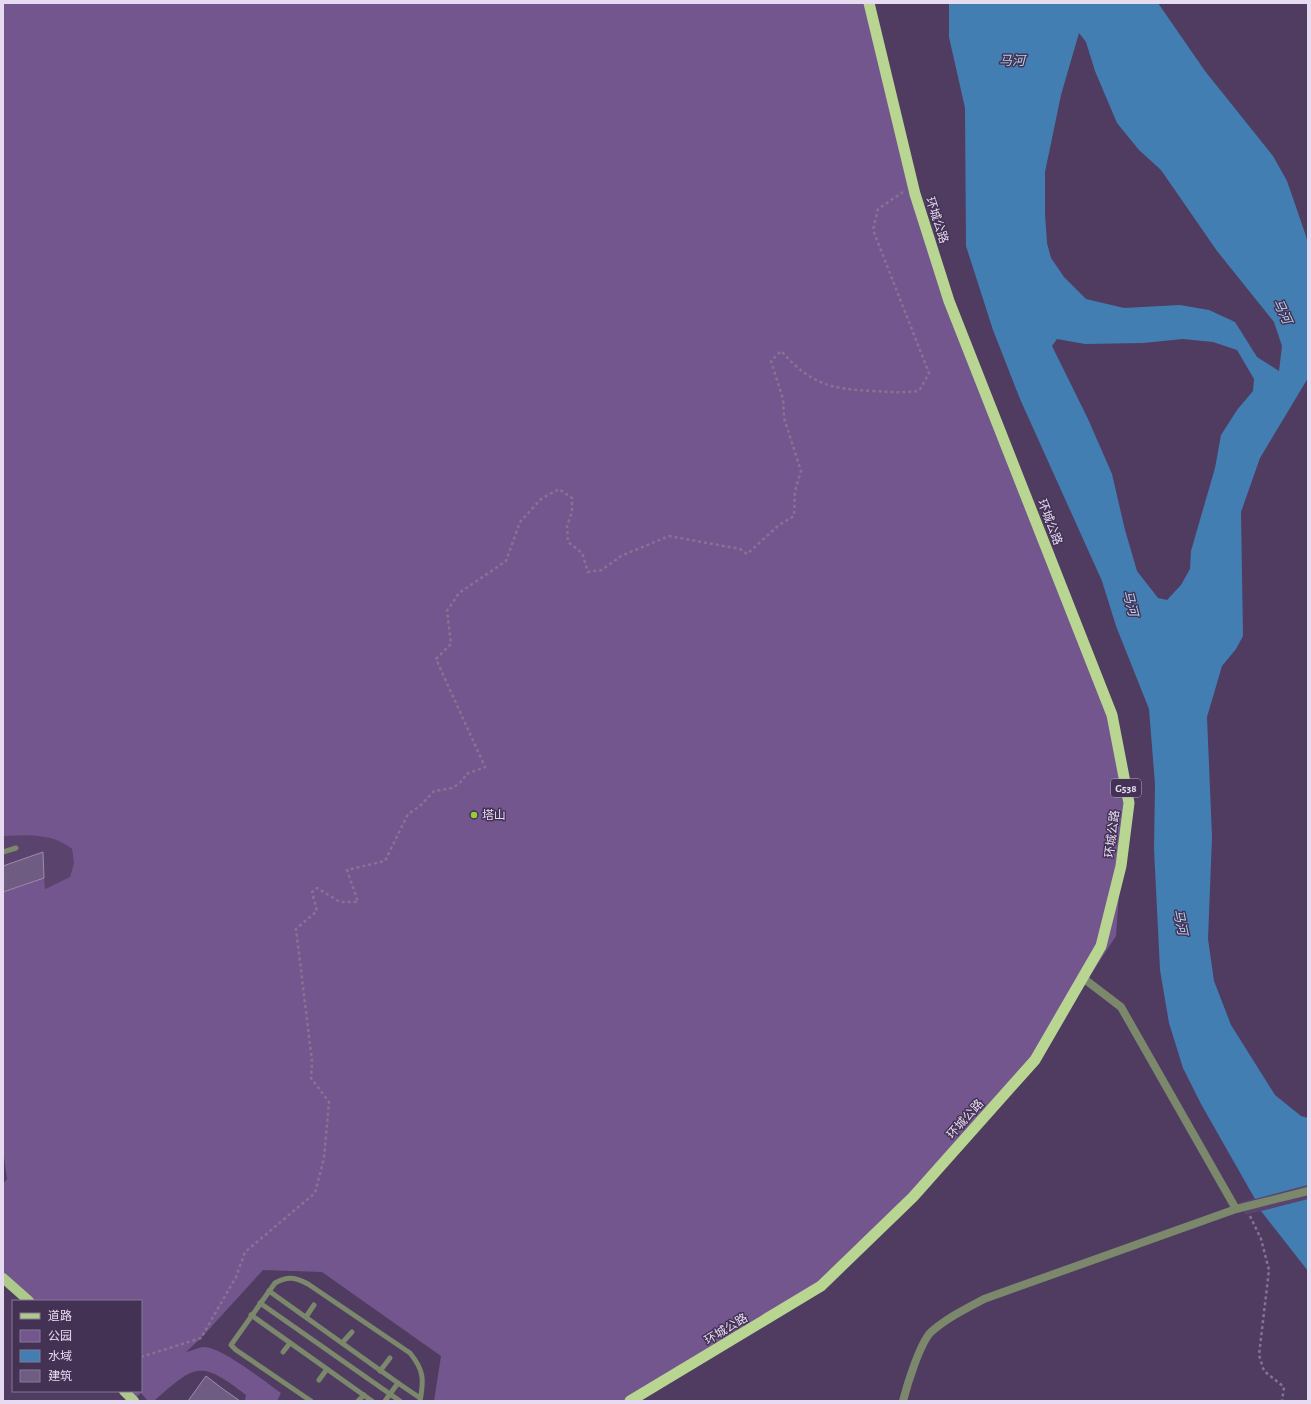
<svg xmlns="http://www.w3.org/2000/svg" width="1311" height="1404" viewBox="0 0 1311 1404" font-family="'Alegreya Sans','Noto Sans SC',sans-serif">
<rect width="100%" height="100%" fill="#4f3c60"/>
<g fill="#5a446e">
<path d="M3 836H48L62 841 72 849 74 863 70 877 36 893 3 924Z"/>
<path d="M1308 1185V1199L1245 1215 1241 1202Z"/>
</g>
<path fill="#74568e" d="M3 3H869L949 301 1112 715 1129 803 1121 866 1116 936 1035 1060 963 1141 821 1286 630 1401H434L441 1356 322 1272 263 1270 201 1338 186 1352C192 1351 199 1347 204 1347 222 1347 265 1382 281 1393L277 1401H245L246 1395C200 1360 196 1364 154 1401H148L141 1393 133 1400 124 1391H141V1301H30L3 1274V1184L7 1179 3 1149V892L44 878 45 889 70 877 74 863 72 849C50 832 29 836 3 836Z"/>
<g fill="#437eb3" fill-rule="evenodd">
<path d="M949 3H1158L1205 71 1273 156 1287 181 1306 236 1308 244V378L1260 458 1241 512 1243 636 1236 649 1222 666 1207 717 1212 837 1208 939 1214 981 1231 1025 1275 1095 1301 1116 1308 1118V1185L1255 1199 1201 1104 1183 1068 1169 1023 1160 970 1154 849 1155 784 1149 709 1116 626 1102 581 1020 399 993 330 966 246 965 108 949 37ZM1079 33 1086 42 1095 71 1117 123 1139 150 1161 170 1217 251 1274 322 1282 346 1279 371 1257 357 1235 322 1209 310 1180 305 1124 308 1086 299 1064 277 1051 258 1047 243 1045 214V172L1061 95ZM1057 339 1085 344 1143 343 1183 339 1213 342 1237 350 1254 379 1253 391 1237 410 1221 435 1215 468 1191 551 1190 569 1181 585 1167 600 1158 598 1137 571 1125 530 1112 474 1088 419 1052 346Z"/>
<path d="M1308 1199V1271L1261 1211Z"/>
</g>
<g fill="#6f5c82" stroke="#9e8ab3">
<path d="M43 852 44 878 3 892V866Z"/>
<path d="M206 1376 223 1389 240 1401H188Z"/>
</g>
<g fill="none" stroke-linecap="round" stroke-linejoin="round">
<g stroke="#847493" stroke-width="2.5" stroke-dasharray="3 3" stroke-linecap="butt">
<path d="M1250 1216 1261 1239 1269 1270 1259 1355 1264 1371 1284 1387 1282 1401"/>
<path d="M141 1357 201 1338 236 1277 245 1252 315 1193 324 1158 329 1102 311 1078 312 1061 296 929 317 911 312 892 317 888 340 902H358L347 870 385 861 408 814 420 806 434 791 453 788 463 780 466 774 485 767 436 659 451 644 447 611 459 593 506 561 520 522 541 499 559 489 572 498V512L567 526 568 542 582 553 588 572 602 570 621 556 669 536 740 549 747 554 779 525 794 516 795 491 801 471 784 418 783 399 771 361 781 351C811 384 829 389 873 391 889 392 903 393 919 391L929 373 873 230 878 209 903 192"/>
</g>
<g stroke="#7b886b" stroke-width="5">
<path d="M3 852 16 848"/>
<path d="M269 1291 398 1383 385 1401"/>
<path d="M260 1303 400 1401"/>
<path d="M251 1315 372 1401"/>
<path d="M306 1317 314 1305"/>
<path d="M342 1343 352 1332"/>
<path d="M283 1352 290 1343"/>
<path d="M380 1371 390 1358"/>
<path d="M319 1380 327 1369"/>
<path d="M398 1383 420 1398"/>
<path d="M311 1401 236 1350 231 1345 275 1283C288 1276 295 1277 308 1284L410 1353C424 1370 424 1380 420 1401"/>
<path d="M358 1401 364 1395"/>
</g>
<g stroke="#7b886b" stroke-width="8">
<path d="M1236 1209 1308 1191"/>
<path d="M903 1401C907 1385 920 1343 931 1332 947 1318 965 1309 984 1299L1236 1209 1121 1007 1083 978"/>
</g>
<g stroke="#aec98c" stroke-width="10">
<path d="M3 1278 29 1301"/>
<path d="M124 1391 134 1401"/>
</g>
<path stroke="#b8d692" stroke-width="11" d="M630 1401 821 1286 913 1197 1035 1060 1101 946 1121 866 1129 803 1112 715 949 301 915 194 869 3"/>
</g>
<circle fill="#97cc38" stroke="#443255" stroke-width="1.5" cx="474" cy="815" r="4"/>
<g text-anchor="middle" stroke-width="3" stroke-linejoin="round" paint-order="stroke">
<rect fill="#443255" stroke="#b5a8c2" stroke-width="1" x="1111" y="779" width="30" height="18" rx="3"/>
<g font-size="11" font-weight="bold" fill="#e6dbf1">
<text x="1126" y="792">G538</text>
</g>
<g font-size="12" fill="#e6dbf1" stroke="#443255">
<text transform="translate(937 220) rotate(72)" y="4">环城公路</text>
<text transform="translate(1050 522) rotate(69)" y="4">环城公路</text>
<text transform="translate(1112 834) rotate(-83)" y="4">环城公路</text>
<text transform="translate(965 1119) rotate(-48)" y="4">环城公路</text>
<text transform="translate(726 1329) rotate(-31)" y="4">环城公路</text>
</g>
<g font-size="12" fill="#e6dbf1" stroke="#443255" text-anchor="start">
<text x="482" y="819">塔山</text>
</g>
<g font-size="13" font-style="italic" fill="#b4d2f0" stroke="#443255">
<text x="1012" y="65">马河</text>
<text transform="translate(1283 311) rotate(65)" y="5">马河</text>
<text transform="translate(1131 603) rotate(76)" y="5">马河</text>
<text transform="translate(1181 922) rotate(78)" y="5">马河</text>
</g>
</g>
<rect width="1311" height="1404" fill="none" stroke="#e6dbf1" stroke-width="8"/>
<rect x="12" y="1300" width="130" height="92" fill="#443255" stroke="#857693"/>
<rect x="20" y="1313" width="20" height="6" fill="#aec98c" stroke="#857693"/>
<text x="48" y="1320" font-size="12" fill="#e6dbf1">道路</text>
<rect x="20" y="1330" width="20" height="12" fill="#74568e" stroke="#857693"/>
<text x="48" y="1340" font-size="12" fill="#e6dbf1">公园</text>
<rect x="20" y="1350" width="20" height="12" fill="#437eb3" stroke="#857693"/>
<text x="48" y="1360" font-size="12" fill="#e6dbf1">水域</text>
<rect x="20" y="1370" width="20" height="12" fill="#6f5c82" stroke="#857693"/>
<text x="48" y="1380" font-size="12" fill="#e6dbf1">建筑</text>
</svg>
